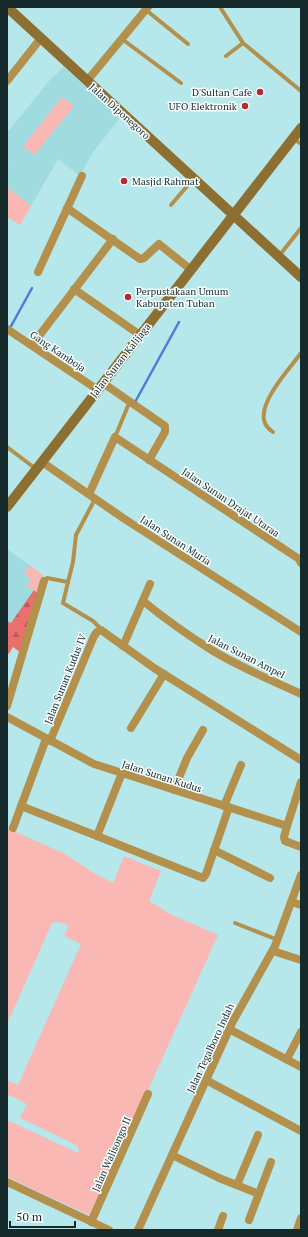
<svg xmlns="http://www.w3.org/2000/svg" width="308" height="1237" viewBox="0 0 308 1237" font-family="'PT Serif',serif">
<defs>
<pattern id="forest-firs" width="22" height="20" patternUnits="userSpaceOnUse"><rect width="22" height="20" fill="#eb6f6c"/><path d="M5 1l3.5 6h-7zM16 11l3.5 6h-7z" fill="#bd5b59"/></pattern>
</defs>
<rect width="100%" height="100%" fill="#b5e7eb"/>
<g fill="#a0dbe0">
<path d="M64 67 120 118 93 152 80 176 58 159 20 225 7 217V166L9 162 7 160V133L49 81Z"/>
<path d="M7 549 43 575 26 635H7Z"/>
</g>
<g fill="#fab8b4">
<path d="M62 97 74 106 34 155 23 146Z"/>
<path d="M7 187 31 206 20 225 7 217Z"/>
<path d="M30 565 43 575 37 593 27 586 31 579 24 574Z"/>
<path d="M7 828 65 854 94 873 113 883 124 856 161 871 149 901 170 914 218 935 91 1216 7 1177V1120L78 1153 79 1150 78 1147 70 1142 20 1118 27 1104 7 1094V1080L18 1085 81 944 64 936 68 927 66 924 58 922 52 923 7 1024Z"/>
</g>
<path fill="url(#forest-firs)" d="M34 590 37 593 21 653 13 647 9 654 7 652V621L11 623Z"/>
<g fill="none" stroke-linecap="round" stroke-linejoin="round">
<g stroke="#4d7cdb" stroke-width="2.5">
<path d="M10 328 32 288"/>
<path d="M134 404 179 322"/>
</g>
<g stroke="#b3914c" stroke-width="4">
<path d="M220 7 243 43"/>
<path d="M146 10 188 44"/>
<path d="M122 39 181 83"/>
<path d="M226 56 243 43 301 91"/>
<path d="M293 138 301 144"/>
<path d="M171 205 194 178"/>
<path d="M279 256 301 228"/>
<path d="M273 432C269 429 265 426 264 420 260 400 290 368 301 353"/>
<path d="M115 437 130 401"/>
<path d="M7 447 36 469"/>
<path d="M44 581 47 578 68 582 73 562 76 535 95 499"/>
<path d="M68 582 63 603 93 621 103 631"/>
<path d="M235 923 278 940"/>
</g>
<g stroke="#b3914c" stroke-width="8">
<path d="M7 81 41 38"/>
<path d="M87 81 148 7"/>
<path d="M67 208 140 259 144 258 159 244 190 269"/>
<path d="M38 272 82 176"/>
<path d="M74 289 140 335"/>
<path d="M7 329 98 390"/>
<path d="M32 345 113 239"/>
<path d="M103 383 165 426V432L149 460"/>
<path d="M42 462 123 518 301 632"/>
<path d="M89 494 115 437 299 559 301 563"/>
<path d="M143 601C164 618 186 634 210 649 239 667 271 680 301 694"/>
<path d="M123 646 150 584"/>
<path d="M7 706 44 581"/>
<path d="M7 717 94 764 287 826 284 837 285 841 301 847"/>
<path d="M131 728 164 674"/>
<path d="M50 741 94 636 97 632 101 630 154 668 301 760"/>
<path d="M174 790 187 758 203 730"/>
<path d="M21 806 97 836 122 773"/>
<path d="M224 806 241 765"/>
<path d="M287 826 301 782"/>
<path d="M13 828 46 739"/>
<path d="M97 836 203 878 206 874 229 807"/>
<path d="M214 850 270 878"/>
<path d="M292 902 301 905"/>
<path d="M273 951 301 960"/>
<path d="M229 1029 301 1067"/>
<path d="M287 1059 301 1032"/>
<path d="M206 1080 301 1131"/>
<path d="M172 1155 219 1178 259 1194"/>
<path d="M7 1182 109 1230"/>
<path d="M237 1185 258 1135"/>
<path d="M249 1220 271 1162"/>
<path d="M91 1222 148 1094"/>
<path d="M138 1230 232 1023 275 946 301 875"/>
<path d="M218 1230 223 1216"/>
<path d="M297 1230 301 1218"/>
</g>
<g stroke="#8d6f32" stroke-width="10">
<path d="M7 7 301 277"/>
<path d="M7 507 301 128"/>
</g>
</g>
<g fill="#b92832" stroke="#f9feff" stroke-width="1.5">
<circle cx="260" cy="92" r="4"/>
<circle cx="245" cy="106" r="4"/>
<circle cx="124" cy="181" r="4"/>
<circle cx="128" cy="297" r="4"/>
</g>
<g text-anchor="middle" stroke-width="3" stroke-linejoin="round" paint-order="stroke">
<g font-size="10" fill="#16292b" stroke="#f9feff" text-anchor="end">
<text x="252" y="96">D'Sultan Cafe</text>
<text x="237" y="110">UFO Elektronik</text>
<text x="132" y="185" text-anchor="start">Masjid Rahmat</text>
<text x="136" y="295" text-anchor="start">Perpustakaan Umum<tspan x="136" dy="12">Kabupaten Tuban</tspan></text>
</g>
<g font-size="10" fill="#16292b" stroke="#f9feff">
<text transform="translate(120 111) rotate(42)" y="4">Jalan Diponegoro</text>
<text transform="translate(58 351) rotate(34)" y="4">Gang Kamboja</text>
<text transform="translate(120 360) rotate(-52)" y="4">Jalan Sunan Kalijaga</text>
<text transform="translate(231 502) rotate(34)" y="4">Jalan Sunan Drajat Utaraa</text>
<text transform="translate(176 540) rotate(33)" y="4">Jalan Sunan Muria</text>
<text transform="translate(247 656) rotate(27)" y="4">Jalan Sunan Ampel</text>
<text transform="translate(65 679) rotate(-68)" y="4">Jalan Sunan Kudus IV</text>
<text transform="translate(162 776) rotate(18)" y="4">Jalan Sunan Kudus</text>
<text transform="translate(210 1048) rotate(-65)" y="4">Jalan Tegalboro Indah</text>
<text transform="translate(111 1154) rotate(-66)" y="4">Jalan Walisongo II</text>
</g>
</g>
<rect width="308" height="1237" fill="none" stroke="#16292b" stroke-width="16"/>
<path d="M10 1221v6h65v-6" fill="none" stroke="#16292b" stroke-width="2"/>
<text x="16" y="1221" font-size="12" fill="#16292b" stroke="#f9feff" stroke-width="3" paint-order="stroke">50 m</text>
</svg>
